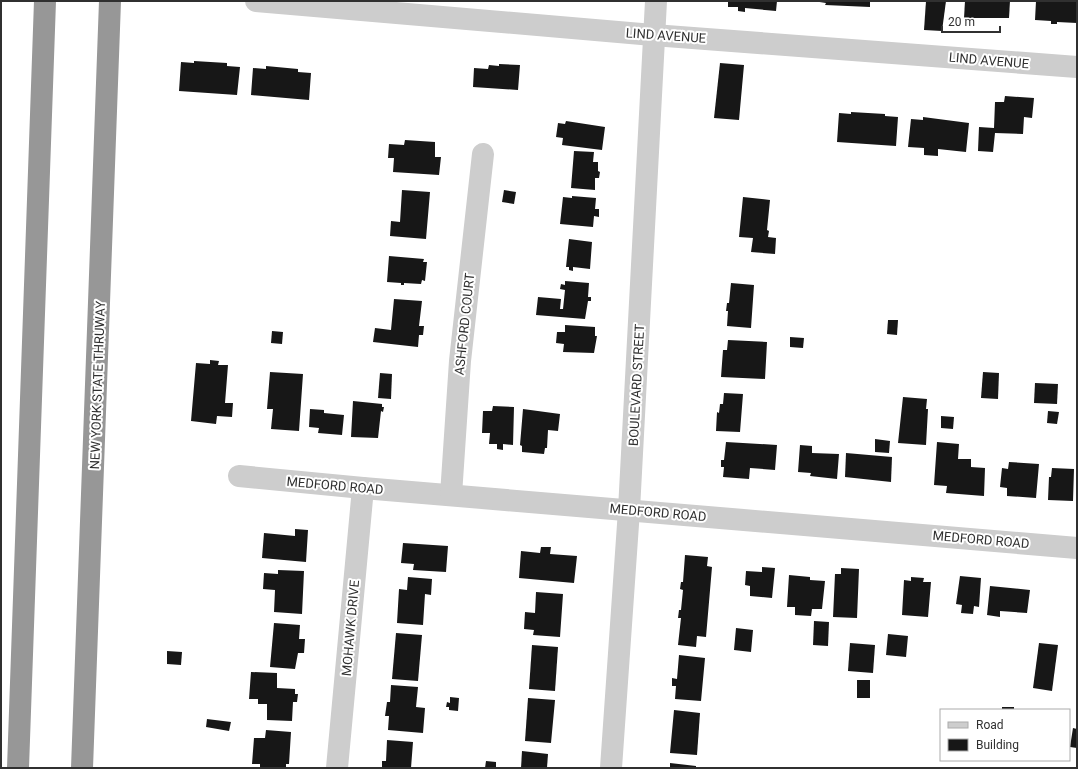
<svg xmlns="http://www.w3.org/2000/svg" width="1078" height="769" viewBox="0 0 1078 769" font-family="Roboto,sans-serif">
<rect width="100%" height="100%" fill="#fff"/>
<g fill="#171717">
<path d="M728 1H777L776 11 745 8V12L738 11V7H728Z"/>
<path d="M813 1H870V7L825 5 826 3Z"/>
<path d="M926 1H946L942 31 924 30Z"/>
<path d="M965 1H1010L1009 18H964Z"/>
<path d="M1036 1H1077V23L1057 22V24H1051V21L1035 20Z"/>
<path d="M194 61 227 63V66L240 67 237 95 179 91 181 62 194 63Z"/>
<path d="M720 63 744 65 739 120 714 118Z"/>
<path d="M499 64 520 65 518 90 473 87 474 68 488 69 489 65 499 66Z"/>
<path d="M266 66 298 69V72L311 73 309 100 251 95 253 68 266 69Z"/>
<path d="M1005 96 1034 98 1032 118 1024 117 1023 134 995 133 993 152 978 151 979 127 994 128 995 102H1004Z"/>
<path d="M851 112 885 114V116L898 117 896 146 837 142 839 113 851 114Z"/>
<path d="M923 117 969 123 966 152 938 149V156L924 155V148L908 147 911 119 923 120Z"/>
<path d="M566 121 605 127 602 150 562 145 563 138 556 137 558 123 565 124Z"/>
<path d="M405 140 435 142V157H441L439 175 393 172 394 158H388L389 144 404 145Z"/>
<path d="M574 151 594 152 593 162H598V171L600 172 599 178H595V190L571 188Z"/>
<path d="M402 190 430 192 426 239 390 236 391 221 400 222Z"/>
<path d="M504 190 516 192 514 204 502 202Z"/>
<path d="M572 196 596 198 595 209H599V217L594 216 593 227 560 224 563 197 572 198Z"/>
<path d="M743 197 770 200 767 230 769 231 768 237 776 238 775 254 751 252 753 238 739 237Z"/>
<path d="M569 239 592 242 590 269 573 267V271L569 270V267H566Z"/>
<path d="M389 256 424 259 423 262H427L425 281 422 280 421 284 404 283V285H401V283L387 282Z"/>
<path d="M565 281 589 283 588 297H591V301H588L585 319 536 315 538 297 561 299 560 309H563L565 290 560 289 561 284 565 285Z"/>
<path d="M731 283 754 285 751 328 727 326 728 311H726L727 303H729Z"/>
<path d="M394 299 422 301 419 326H424L423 335H419L418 347 373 342 375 328 391 330Z"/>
<path d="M888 320H898L897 335 887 334Z"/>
<path d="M565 325 595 327V336H597L594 353 563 352 564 344 556 343 557 332H565Z"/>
<path d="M272 331 283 332 282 344 271 343Z"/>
<path d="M790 337 804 338 803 348 790 347Z"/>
<path d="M728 340 767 342 765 379 721 377 723 350H727Z"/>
<path d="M210 360 219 361 218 365H228L225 403H233L232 417 217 416 216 424 191 421 196 363 210 364Z"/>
<path d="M270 372 303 374 299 431 271 429 273 409H267Z"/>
<path d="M983 372 999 373 998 399 981 398Z"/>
<path d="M380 373 392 374 391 399 378 398Z"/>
<path d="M1035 383 1058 384 1057 404 1034 403Z"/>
<path d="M724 393 743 394 740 432 716 431 717 412 719 413 720 404H723Z"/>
<path d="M903 397 927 399 926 409H928L926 445 898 443Z"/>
<path d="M353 401 382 404V407H384L383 412 381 411 378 438 351 437Z"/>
<path d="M493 406 514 407 513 445 503 444V450L497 449V444H489L490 433H482L483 411H492Z"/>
<path d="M310 409 324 410V413L344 415 342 435 318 433 319 428 309 427Z"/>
<path d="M523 409 560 414 558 431 548 430 547 448H545L544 454 522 452V446L520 445Z"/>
<path d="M1048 411 1059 412 1057 424 1047 423Z"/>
<path d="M941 416 954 417 953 429 941 428Z"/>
<path d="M875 439 890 441 889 453 875 452Z"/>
<path d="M726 442 777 445 775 470 750 468 749 479 723 477 724 467H721V460H724Z"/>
<path d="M937 442 959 444 958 459H971V467L985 468 984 496 946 493 947 486 934 485Z"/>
<path d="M800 445 812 446V453L839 454 837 479 810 476 811 473 798 472Z"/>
<path d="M846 453 892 457 891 482 845 477Z"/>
<path d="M1009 462 1039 464 1036 498 1007 496V488L1000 487 1002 468 1008 469Z"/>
<path d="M1052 468 1074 469 1073 501 1048 500 1049 477H1051Z"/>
<path d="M295 529 308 530 306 562 262 558 264 533 295 536Z"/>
<path d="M403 543 448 546 446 572 413 570 414 564 401 563Z"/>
<path d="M541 547H551L550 554 577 556 574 583 519 578 521 551 540 553Z"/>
<path d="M685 555 708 557 707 566 712 567 706 637 697 636 696 647 678 645 681 618H678L679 610H681L683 590 680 589 681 582H683Z"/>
<path d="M762 567 775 568 772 598 750 596V586L745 585 746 571 762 572Z"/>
<path d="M841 568 859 569 857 618 833 617 835 574H841Z"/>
<path d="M278 570 304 571 302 614 274 612 275 590 263 589 264 573 278 574Z"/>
<path d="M789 575 810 577V580L825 581 822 609H812L811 616 795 615V607H787Z"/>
<path d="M960 576 981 578 979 607 974 606 973 614 961 613 962 605 956 604Z"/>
<path d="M408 577 432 579 431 595 425 594 423 625 397 623 399 589 407 590Z"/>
<path d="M911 577 924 578 923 582H931L928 617 902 615 904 580 911 581Z"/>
<path d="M990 586 1030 590 1027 613 1000 611V617L987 615Z"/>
<path d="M536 592 563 594 560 637 533 635 534 630 524 629 525 612 535 613Z"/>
<path d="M814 621 829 622 828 646 813 645Z"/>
<path d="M274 623 300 625 299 639H305L304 653H298L295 669 270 667Z"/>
<path d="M736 628 753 630 751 652 734 650Z"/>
<path d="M396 633 422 635 418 681 392 679Z"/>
<path d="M888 634 908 636 906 657 886 655Z"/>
<path d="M850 643 875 645 873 673 848 671Z"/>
<path d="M1039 643 1058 645 1052 691 1033 688Z"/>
<path d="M532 645 558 647 555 691 529 689Z"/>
<path d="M167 651 182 652 181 665 167 664Z"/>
<path d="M679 655 705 658 701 701 675 699 676 686H672V678L677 679Z"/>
<path d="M251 672 277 673V688L295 689V694H298L297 702H293L292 721 267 720V704H258V699H249Z"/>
<rect x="857" y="680" width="13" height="18"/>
<path d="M391 685 418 687 416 707 425 708 423 733 388 730 389 716H385L387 702H390Z"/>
<path d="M450 697 459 698 458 711 449 710V707H446L447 702 450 703Z"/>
<path d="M528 698 555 700 551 743 525 741Z"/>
<rect x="1002" y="707" width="12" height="3"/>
<path d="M674 710 700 713 697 755 670 753Z"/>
<path d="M207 719 231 722 229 731 206 727Z"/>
<path d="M1073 728 1077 729V748L1070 747Z"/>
<path d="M266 730 291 732 289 764H286V768H260V764H252L254 738H265Z"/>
<path d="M387 740 413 742 411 768H382V761H386Z"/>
<path d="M522 751 548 754 547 768H521Z"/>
<path d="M486 761 496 762V768H485Z"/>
<path d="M670 763 696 766V768H670Z"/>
</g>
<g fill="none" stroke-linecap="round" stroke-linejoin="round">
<g stroke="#cdcdcd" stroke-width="22">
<path d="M256 1 653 35 1077 67"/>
<path d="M239 476 363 488 1077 548"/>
<path d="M451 495 460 361 483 154"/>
<path d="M337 768 363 488"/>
<path d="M611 768 629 510 656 1"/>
</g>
<g stroke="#979797" stroke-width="22">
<path d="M18 768 45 1"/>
<path d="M82 768 110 1"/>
</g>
</g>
<g text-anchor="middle" stroke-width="4" stroke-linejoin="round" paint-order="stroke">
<g font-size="13" fill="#303030" stroke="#fff">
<text transform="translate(666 35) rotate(4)" y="5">LIND AVENUE</text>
<text transform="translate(989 60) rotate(5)" y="5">LIND AVENUE</text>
<text transform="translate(464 324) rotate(-84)" y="5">ASHFORD COURT</text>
<text transform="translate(97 385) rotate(-88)" y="5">NEW YORK STATE THRUWAY</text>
<text transform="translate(636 385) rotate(-87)" y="5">BOULEVARD STREET</text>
<text transform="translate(335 485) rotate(5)" y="5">MEDFORD ROAD</text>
<text transform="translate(658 512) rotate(5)" y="5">MEDFORD ROAD</text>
<text transform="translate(981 539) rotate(5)" y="5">MEDFORD ROAD</text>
<text transform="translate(350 628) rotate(-85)" y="5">MOHAWK DRIVE</text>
</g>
</g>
<rect width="1078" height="769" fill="none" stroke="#303030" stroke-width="4"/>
<rect x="940" y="709" width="130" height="52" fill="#ffffff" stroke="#acacac"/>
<rect x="948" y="722" width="20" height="6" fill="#cdcdcd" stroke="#acacac"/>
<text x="976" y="729" font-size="12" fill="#303030">Road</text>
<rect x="948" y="739" width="20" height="12" fill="#171717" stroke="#acacac"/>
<text x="976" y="749" font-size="12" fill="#303030">Building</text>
<path d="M942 26v6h58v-6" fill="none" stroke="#303030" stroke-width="2"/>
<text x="948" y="26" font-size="12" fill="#303030" stroke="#ffffff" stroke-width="3" paint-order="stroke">20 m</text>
</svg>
